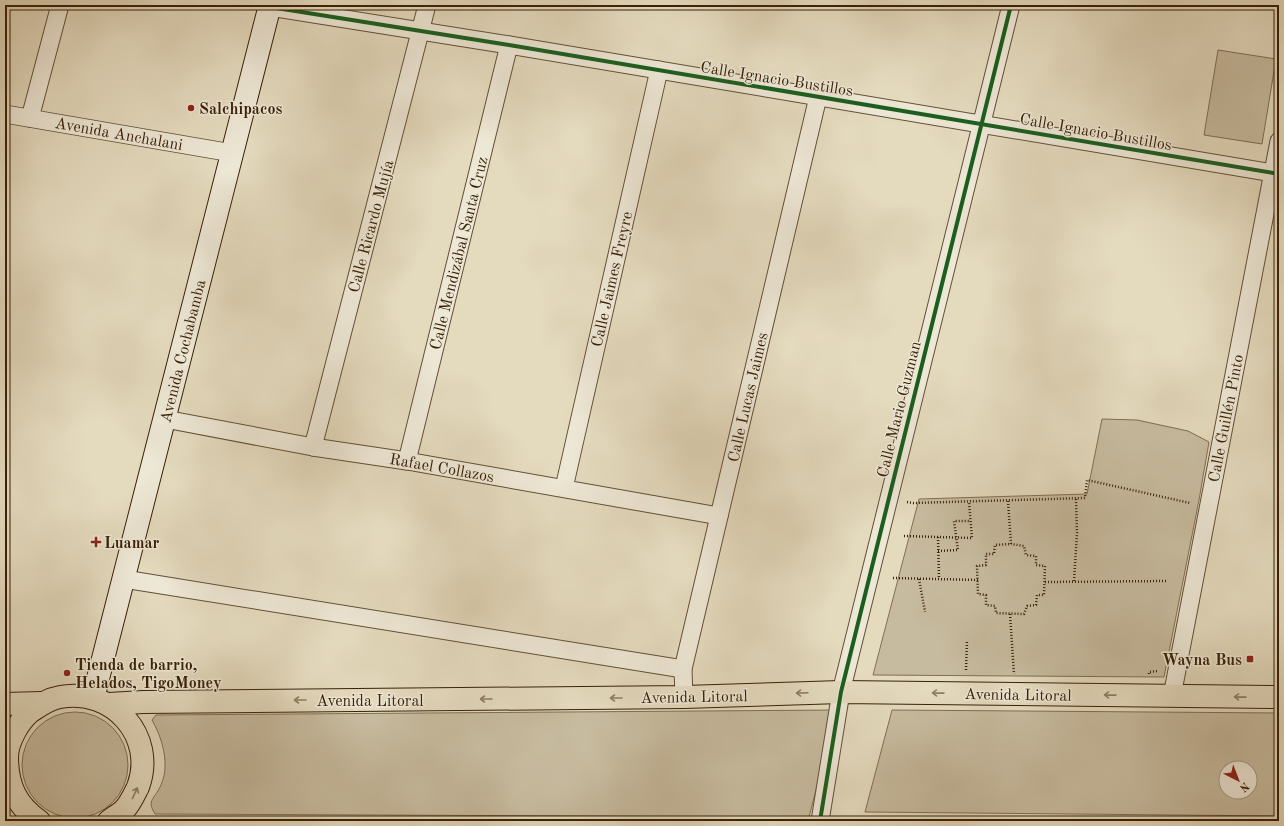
<svg xmlns="http://www.w3.org/2000/svg" width="1284" height="826" viewBox="0 0 1284 826" font-family="'Old Standard TT',serif">
<rect width="100%" height="100%" fill="#e4dabe"/>
<filter id="stains"><feTurbulence type="fractalNoise" baseFrequency=".005" numOctaves="4"/><feColorMatrix values="0 0 0 0 .2 0 0 0 0 .09 0 0 0 0 .02 0 0 0 .5 -.17"/></filter>
<radialGradient id="worn" r=".72"><stop offset=".6" stop-color="#630" stop-opacity="0"/><stop offset="1" stop-color="#630" stop-opacity=".3"/></radialGradient>
<g fill="#c7bb9f" stroke="#806e53" fill-rule="evenodd">
<path d="M1218 50 1276 59 1262 144 1204 135Z"/>
<path d="M1102 419 1137 420 1188 431 1209 442 1199 500 1164 677 873 675 919 499 1087 494Z"/>
<path d="M837 710 809 817 155 814C147 801 153 800 159 789 162 784 165 774 165 768 166 752 160 734 152 720L156 715Z"/>
<path d="M892 710 1279 713V816L865 812ZM1226 768H1250V792H1226Z"/>
<circle cx="75" cy="765" r="53"/>
</g>
<g fill="none" stroke-linecap="round" stroke-linejoin="round">
<defs>
<g id="street">
<path d="M270 7 509 45 1279 174"/>
<path d="M5 114 232 153"/>
<path d="M30 118 60 5"/>
<path d="M165 419 313 447 407 461 719 516"/>
<path d="M313 447 427 5"/>
<path d="M407 461 509 45"/>
<path d="M564 488 659 70"/>
<path d="M124 579 683 669"/>
<path d="M1172 696 1279 141"/>
<path d="M684 697 683 669 818 97"/>
<path d="M820 821 841 692 1011 5"/>
</g>
<path id="secondary" d="M93 698 270 5"/>
<g id="primary">
<path d="M5 704 42 703"/>
<path d="M109 704 143 702 684 697 841 692 1279 697"/>
<path d="M39 821C16 805 7 785 7 757 7 742 19 721 30 712 39 706 48 699 60 697 112 687 157 736 138 787 134 795 130 804 124 810 120 814 114 817 109 821"/>
</g>
</defs>
<use href="#street" stroke="#644f35" stroke-width="19"/>
<use href="#secondary" stroke="#392107" stroke-width="24"/>
<use href="#primary" stroke="#392107" stroke-width="24"/>
<g stroke="#392107" stroke-width="2.5" stroke-dasharray="1 2" stroke-linecap="butt">
<path d="M1008 501 1011 544 995 545 994 554H986V565L977 566 978 594 986 595V605L995 606 996 613 1024 614 1027 606 1036 605 1037 595H1044L1045 566 1036 565V556L1026 555 1024 546 1011 544"/>
<path d="M907 502 913 503 1085 498 1087 480 1190 503"/>
<path d="M904 536 972 538 969 502"/>
<path d="M938 537 939 579"/>
<path d="M938 551 958 550 954 521H970"/>
<path d="M893 578 978 580"/>
<path d="M919 579 925 612"/>
<path d="M1074 581 1077 533 1076 499"/>
<path d="M1045 582 1168 581"/>
<path d="M1010 614 1014 674"/>
<path d="M966 670 967 640"/>
<path d="M1149 674V672L1158 671"/>
</g>
<use href="#street" stroke="#ede7d5" stroke-width="17"/>
<use href="#secondary" stroke="#ede7d5" stroke-width="22"/>
<use href="#primary" stroke="#e4dabe" stroke-width="22"/>
<defs>
<g id="cycleway">
<path d="M270 7 509 45 1279 174"/>
<path d="M820 821 841 692 1011 5"/>
</g>
</defs>
<use href="#cycleway" stroke="#ede7d5" stroke-width="6"/>
<use href="#cycleway" stroke="#1b5e20" stroke-width="4"/>
</g>
<defs><path id="oneway-shaft" d="M-6 0H5M1.5-3L5.5 0L1.5 3" fill="none" stroke-width="1.6" stroke-linecap="round" stroke-linejoin="round"/></defs>
<g stroke="#8e7e62">
<use href="#oneway-shaft" transform="translate(802 693) rotate(178)"/>
<use href="#oneway-shaft" transform="translate(938 693) rotate(-179)"/>
<use href="#oneway-shaft" transform="translate(1110 695) rotate(-179)"/>
<use href="#oneway-shaft" transform="translate(1240 697) rotate(-179)"/>
<use href="#oneway-shaft" transform="translate(616 698) rotate(180)"/>
<use href="#oneway-shaft" transform="translate(486 699) rotate(180)"/>
<use href="#oneway-shaft" transform="translate(300 700) rotate(180)"/>
<use href="#oneway-shaft" transform="translate(135 793) rotate(-65)"/>
</g>
<g fill="#8f2418" stroke="#ede7d5" stroke-width="1.5">
<circle cx="191" cy="108" r="4"/>
<path d="M94 536h4v4h4v4h-4v4h-4v-4h-4v-4h4z"/>
<rect x="1246" y="655" width="8" height="8" rx="2"/>
<circle cx="67" cy="673" r="4"/>
</g>
<g text-anchor="middle" stroke-width="3" stroke-linejoin="round" paint-order="stroke">
<g font-size="16" fill="#392107" stroke="#ede7d5">
<text transform="translate(777 78) rotate(9)" y="6">Calle Ignacio Bustillos</text>
<text transform="translate(1096 131) rotate(10)" y="6">Calle Ignacio Bustillos</text>
<text transform="translate(119 133) rotate(10)" y="6">Avenida Anchalani</text>
<text transform="translate(370 226) rotate(-75)" y="6">Calle Ricardo Mujía</text>
<text transform="translate(458 253) rotate(-76)" y="6">Calle Mendizábal Santa Cruz</text>
<text transform="translate(611 279) rotate(-77)" y="6">Calle Jaimes Freyre</text>
<text transform="translate(182 351) rotate(-76)" y="6">Avenida Cochabamba</text>
<text transform="translate(747 397) rotate(-77)" y="6">Calle Lucas Jaimes</text>
<text transform="translate(898 409) rotate(-76)" y="6">Calle Mario Guzman</text>
<text transform="translate(1225 418) rotate(-79)" y="6">Calle Guillén Pinto</text>
<text transform="translate(442 467) rotate(10)" y="6">Rafael Collazos</text>
<text transform="translate(1018 694) rotate(1)" y="6">Avenida Litoral</text>
<text transform="translate(694 696) rotate(-1)" y="6">Avenida Litoral</text>
<text x="370" y="706">Avenida Litoral</text>
</g>
<g font-size="16" font-weight="bold" fill="#392107" stroke="#ede7d5" text-anchor="start">
<text x="199" y="114">Salchipacos</text>
<text x="104" y="548">Luamar</text>
<text x="1242" y="665" text-anchor="end">Wayna Bus</text>
<text x="75" y="670">Tienda de barrio,<tspan x="75" dy="18">Helados, TigoMoney</tspan></text>
</g>
</g>
<rect width="1284" height="826" fill="none" stroke="#e4dabe" stroke-width="20"/>
<rect x="6" y="6" width="1272" height="814" fill="none" stroke="#392107" stroke-width="2"/>
<rect x="10" y="10" width="1264" height="806" fill="none" stroke="#392107"/>
<g transform="translate(1238 780) rotate(138)"><circle r="19" fill="#ede7d5" stroke="#a59883"/>
<path d="M0-3L7 15L0 10L-7 15Z" fill="#8f2418"/>
<text y="-6" font-size="11" font-weight="bold" text-anchor="middle" fill="#392107">N</text>
</g>
<rect width="100%" height="100%" filter="url(#stains)"/>
<rect width="100%" height="100%" fill="url(#worn)"/>
</svg>
